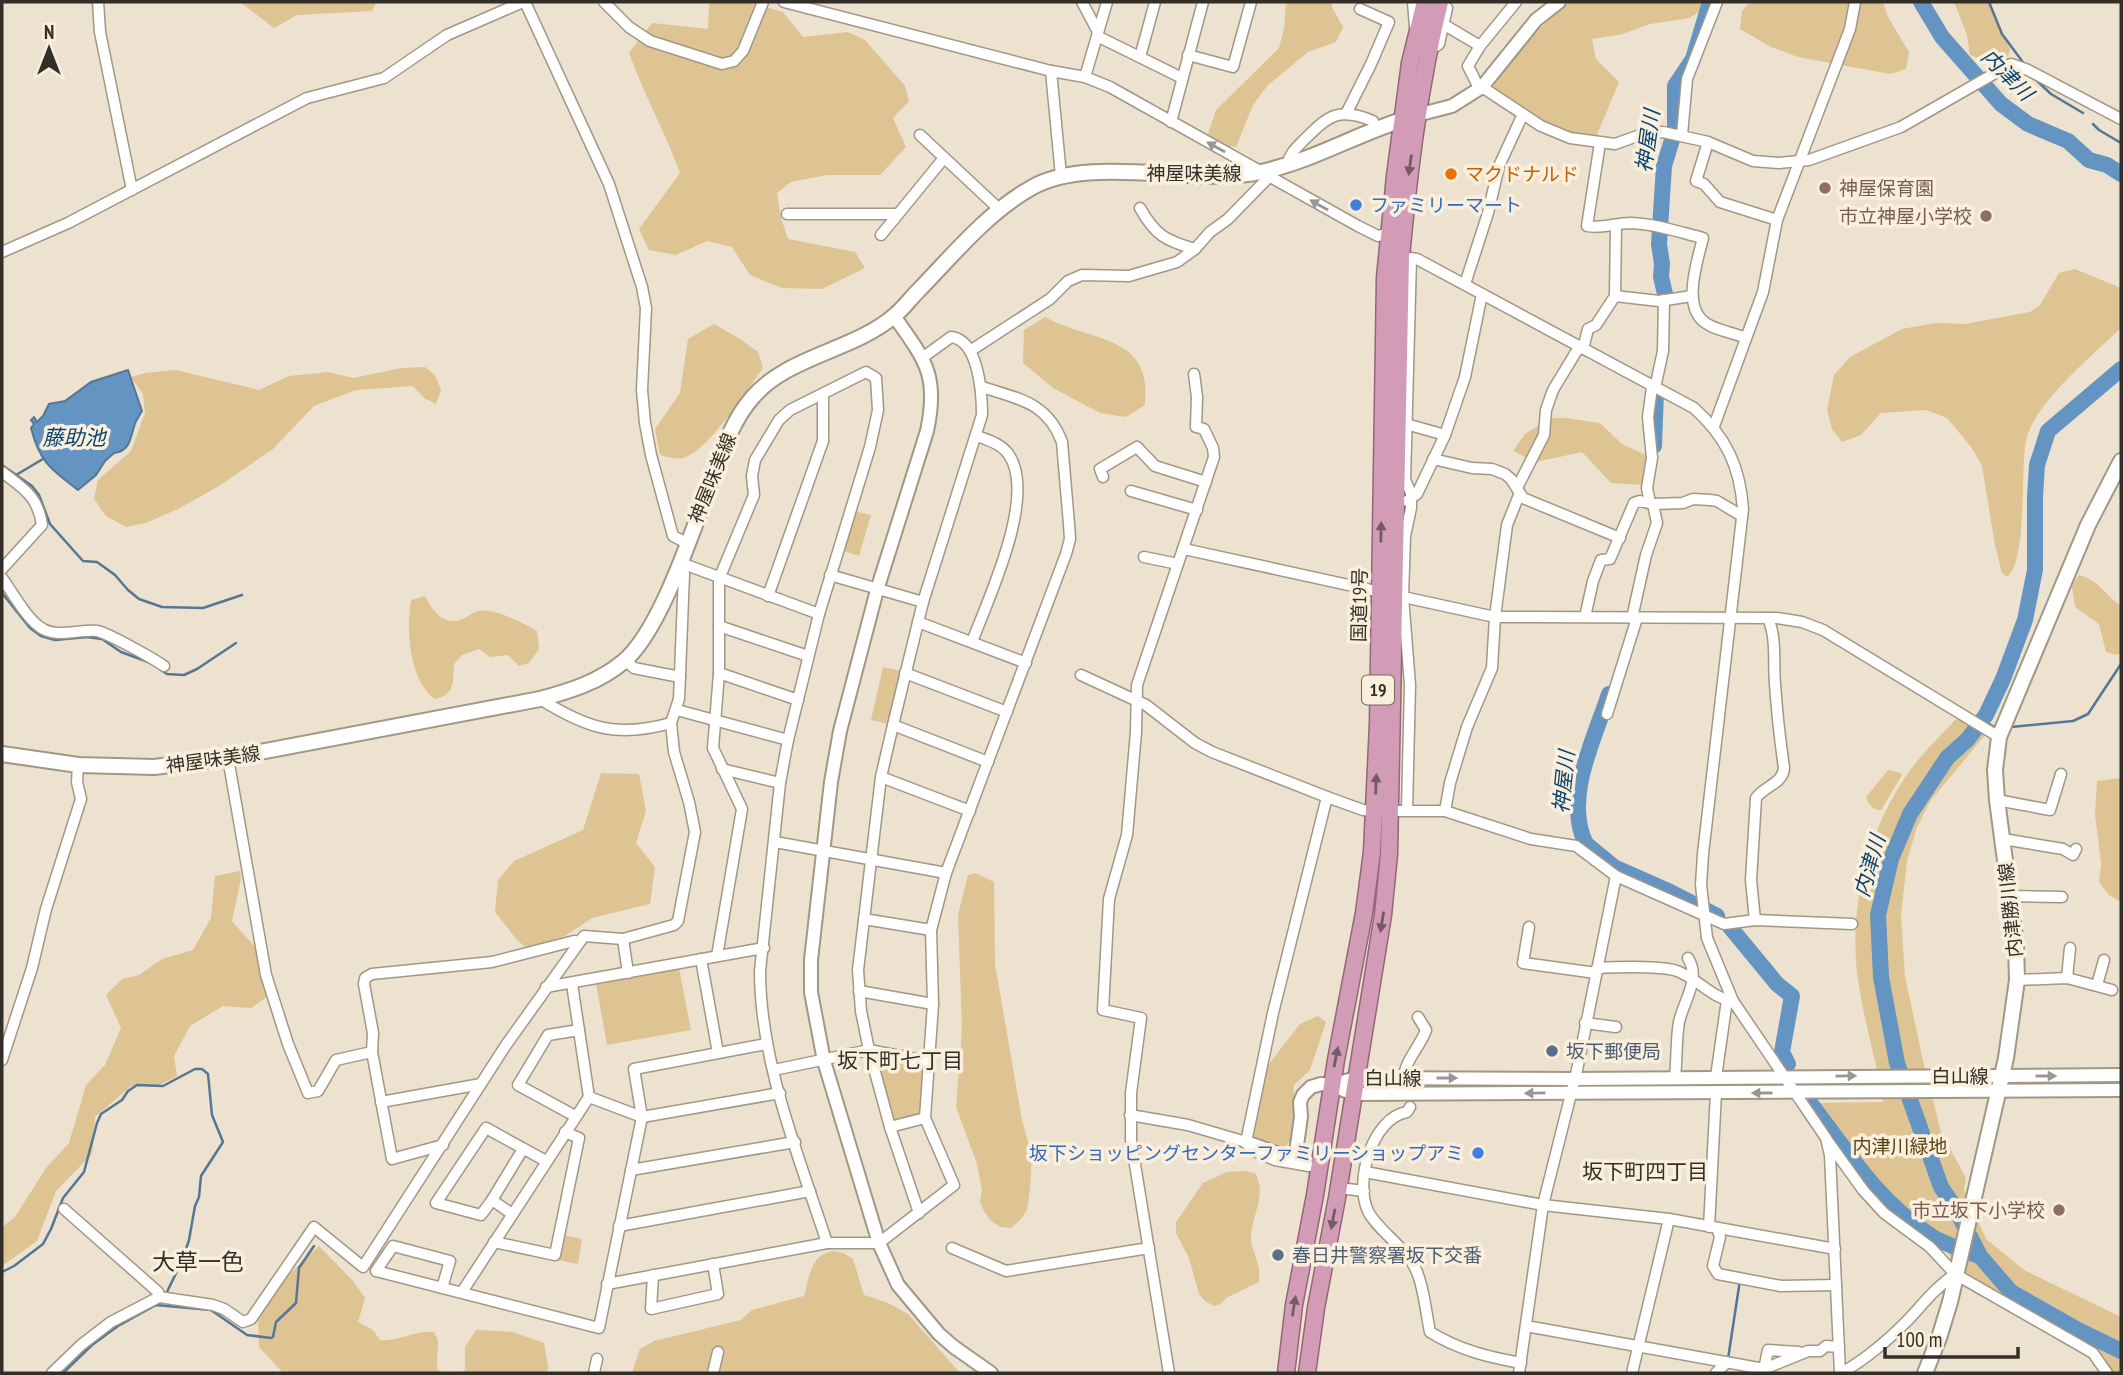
<svg xmlns="http://www.w3.org/2000/svg" width="2123" height="1375" viewBox="0 0 2123 1375" font-family="'PT Sans Narrow','Noto Sans JP',sans-serif">
<rect width="100%" height="100%" fill="#ede2cf"/>
<g fill="#dec393">
<path d="M240 2H377L372 11 297 15 274 28Z"/>
<path d="M709 2H748L783 12 803 37 848 32 865 40 905 86 909 101 893 118 906 147 880 175H827L791 182 777 193 781 218 788 239 855 252 865 268 822 289 782 288 750 275 732 247 707 241 676 255 649 250 639 229 680 173C665 132 644 94 629 53L652 23 708 29Z"/>
<path d="M1286 2H1331L1333 9 1343 27 1336 42 1308 52 1267 86 1253 105 1236 147 1220 145 1208 134 1216 110 1279 48 1284 29Z"/>
<path d="M1570 2H1712L1690 18 1650 24 1623 34 1592 39 1596 59 1619 82 1596 137 1594 138 1557 130 1535 120 1492 88C1513 56 1540 25 1570 2Z"/>
<path d="M1750 2H1883L1888 17 1909 52 1906 69 1890 74 1798 57 1771 47 1740 29 1742 11Z"/>
<path d="M1954 2H1988L2010 49 2007 59 1988 62 1970 55 1967 35Z"/>
<path d="M2075 269 2121 288V328C2093 355 2033 404 2026 441 2020 470 2028 560 2007 577L2002 573 1995 545 1982 466 1972 448 1947 418 1926 410 1881 413 1861 435 1842 442 1832 429 1827 410 1834 375 1850 357 1902 329 1936 323 1965 324 2030 312 2040 305 2059 273Z"/>
<path d="M1045 317C1091 343 1153 333 1145 405L1126 417 1100 413 1053 388 1023 363 1024 330Z"/>
<path d="M714 324 740 339 758 352 763 368C748 388 706 455 682 458 676 460 666 456 660 455L655 429 680 393 688 339Z"/>
<path d="M425 367 435 375 441 390 436 404 424 398 413 386 356 390 314 406 273 449 219 486 178 509 146 523 126 527 106 516 94 499 98 480 131 451 145 413 143 394 131 377 145 373 176 370 259 390 289 376 328 372 353 378 402 368Z"/>
<path d="M1550 418H1566L1600 423 1622 444 1650 457 1644 485 1611 483 1582 452 1536 462 1513 451 1525 434Z"/>
<path d="M854 511 871 515 859 556 841 550Z"/>
<path d="M2079 575C2098 579 2106 596 2121 606V653L2116 655 2106 652 2099 624 2075 607 2072 586Z"/>
<path d="M425 596C433 612 444 626 463 619 468 617 473 612 478 611 496 608 522 623 537 631L539 649 529 663 519 666 508 655 490 657 479 649 462 655 454 664C453 681 455 695 435 699 409 681 406 629 411 600Z"/>
<path d="M883 667 902 671 889 724 871 720Z"/>
<path d="M1961 719 1985 735 1931 800 1917 827 1907 861 1901 915 1905 977 1924 1065 1941 1132 1966 1178 1964 1190 1986 1239 2024 1270 2121 1317V1373H2112L2104 1356 1967 1279 1948 1253 1909 1215 1885 1196 1836 1136 1813 1103 1883 1102C1877 1063 1865 1025 1859 986 1846 910 1869 819 1919 759 1930 746 1943 733 1955 720Z"/>
<path d="M1888 770 1901 773 1902 775 1881 810C1872 810 1869 805 1866 797Z"/>
<path d="M601 773 639 774 646 811 636 843 655 867 650 904 592 918 565 936 528 949 517 940 495 912 498 880 514 861 583 830Z"/>
<path d="M2121 778V902L2109 895 2099 882 2101 864 2095 814 2097 781Z"/>
<path d="M240 871 241 879 232 921 257 949 267 997 251 1008 223 1006 190 1026 174 1056 177 1076 159 1085 131 1086 95 1117 92 1154 56 1191 37 1241 2 1266V1227L15 1217 46 1168 69 1143 86 1085 105 1065 121 1028 106 995 122 979 139 975 162 959 193 950 211 918 215 876Z"/>
<path d="M975 873 994 882 995 964 1022 1120 1032 1156 1030 1189 1027 1210 1020 1220 1011 1228 1000 1227 990 1220 984 1211 980 1202 982 1190 977 1164 956 1107 962 1029 958 915 968 875Z"/>
<path d="M679 968 691 1030 607 1045 596 983Z"/>
<path d="M1318 1016 1326 1022 1310 1070 1294 1085C1293 1106 1299 1136 1282 1151L1256 1141 1251 1132 1265 1069 1300 1024Z"/>
<path d="M878 1057 924 1065 926 1068 919 1114 895 1123 891 1121 875 1060Z"/>
<path d="M1244 1171 1255 1173C1268 1195 1251 1215 1251 1238 1251 1248 1256 1255 1258 1265 1260 1270 1259 1277 1259 1282L1226 1298 1221 1304 1214 1306 1205 1301 1199 1294 1189 1258 1176 1233V1222L1203 1183 1227 1172Z"/>
<path d="M563 1235 582 1239 578 1264 558 1260Z"/>
<path d="M319 1246 353 1281 365 1298 358 1322 373 1330 380 1340C398 1342 415 1330 434 1332L438 1340 437 1368 442 1373H283L259 1347 258 1321 281 1282Z"/>
<path d="M833 1251 843 1253 853 1259 864 1295 888 1303 908 1314 960 1373H632L640 1349 654 1341 741 1320 752 1310 804 1296C810 1276 810 1255 833 1251Z"/>
<path d="M476 1330 513 1332 544 1343 548 1366 547 1373H459L465 1370V1347Z"/>
</g>
<path fill="#6495c2" stroke="#557694" stroke-width="2" d="M128 370 142 411C140 414 138 418 136 421 130 435 132 451 114 453L105 461 96 475 78 490C51 469 40 463 31 428L34 424 31 420 34 417 37 422 43 416 49 404 65 401 91 382Z"/>
<g fill="none" stroke-linecap="round" stroke-linejoin="round">
<g stroke="#557694" stroke-width="2.5">
<path d="M1989 2 2002 34 2025 65"/>
<path d="M2035 79 2051 94 2083 113"/>
<path d="M2093 124 2099 130 2121 143"/>
<path d="M2 465 32 486 39 495 50 524 83 561 97 562 115 575 128 590 139 599 162 607 203 608 242 595"/>
<path d="M16 475 43 459"/>
<path d="M2 593 30 628 41 636 55 640 87 637 102 639 121 652 151 663 167 674 184 675 197 669 236 643"/>
<path d="M1983 720 1994 727"/>
<path d="M2011 727 2073 721 2088 714 2121 664"/>
<path d="M2 1272 14 1266 43 1244 51 1229 63 1198 84 1172 97 1123 101 1114 122 1100 128 1091 137 1085 163 1086 195 1069H202L208 1074 212 1115 223 1142 201 1176 199 1197 195 1206 189 1240 182 1261 165 1296"/>
<path d="M1728 1359 1740 1280"/>
<path d="M63 1373 92 1345 118 1326 156 1305 211 1310 247 1335 271 1338 273 1337 276 1322 296 1303 299 1268 314 1246"/>
</g>
<g stroke="#6495c2" stroke-width="16">
<path d="M1921 2 1942 37 2001 104 2028 124 2068 141 2089 160 2107 165 2121 174"/>
<path d="M1665 294 1661 277 1662 264 1659 244 1664 166 1675 130V86L1693 59 1710 2"/>
<path d="M2121 369 2048 431 2037 465 2035 497V570L2025 620 2003 679 1986 715 1968 739 1947 758 1910 814 1891 859 1878 915 1881 977 1897 1063 1941 1187 1954 1206 1980 1256 2011 1292 2078 1330 2121 1351"/>
<path d="M1654 446 1656 392"/>
<path d="M1609 694C1595 737 1563 799 1586 844L1614 867 1666 890 1717 916"/>
<path d="M1730 927 1777 984 1792 996 1782 1052 1788 1064"/>
<path d="M1811 1104C1849 1154 1877 1200 1931 1236 1944 1244 1962 1249 1976 1255"/>
</g>
<defs>
<g id="minor">
<path d="M98 2 100 32 132 190"/>
<path d="M525 2 609 184 642 287 646 308 642 390 645 423 651 455 673 536 687 543"/>
<path d="M604 2 629 27 650 41 722 64 734 61 743 51 763 2"/>
<path d="M784 2 1051 71 1085 77 1110 87 1358 226 1378 236 1389 233"/>
<path d="M1082 2 1098 32"/>
<path d="M1413 2 1415 27"/>
<path d="M1443 24 1480 46"/>
<path d="M1097 36 1182 78"/>
<path d="M1430 50 1439 44 1447 8"/>
<path d="M1188 55 1233 67 1251 2"/>
<path d="M1140 57 1155 2"/>
<path d="M1051 71 1061 176"/>
<path d="M1085 77 1107 2"/>
<path d="M1482 87 1541 126 1570 138 1615 144 1640 135 1663 132 1708 142 1753 161 1779 163 1809 160 1901 127 2011 64 2028 70 2121 119"/>
<path d="M1479 88 1468 66 1480 46 1516 2"/>
<path d="M1346 114 1371 64 1389 22 1360 9"/>
<path d="M1171 122 1203 2"/>
<path d="M920 135 999 209"/>
<path d="M1682 135 1687 79 1717 2"/>
<path d="M1708 142 1696 181 1704 184 1720 202 1777 220"/>
<path d="M1600 143 1587 226C1602 229 1615 223 1631 223 1656 224 1679 232 1703 238 1697 262 1680 311 1709 325 1720 331 1734 333 1746 338"/>
<path d="M1287 165C1290 153 1296 148 1305 139 1329 115 1339 107 1373 121L1376 130"/>
<path d="M1140 208C1155 235 1166 241 1195 249"/>
<path d="M787 214H898"/>
<path d="M881 235 944 158"/>
<path d="M2 252 68 223 307 98 384 78 447 35 523 2"/>
<path d="M1401 257 1417 259 1694 408C1726 437 1740 466 1743 509L1703 854 1701 885 1707 938 1733 1001 1826 1138 1830 1155 1840 1373"/>
<path d="M1465 284 1488 213 1499 166 1523 114"/>
<path d="M1615 296 1659 301 1692 296"/>
<path d="M1583 349 1588 329 1596 325 1615 296 1616 225"/>
<path d="M970 351 1050 299 1068 281 1082 275 1129 276 1177 262 1195 249 1210 232 1228 219 1269 177"/>
<path d="M1655 388 1663 351 1664 300"/>
<path d="M1406 424 1445 435"/>
<path d="M1714 426 1763 292 1777 220 1850 29 1855 2"/>
<path d="M1433 459 1472 468 1492 469 1505 474 1511 479 1523 498 1620 538"/>
<path d="M2 472C23 488 38 496 42 525L2 569"/>
<path d="M1103 477 1100 469 1137 447 1155 466 1206 482"/>
<path d="M1517 488 1544 435 1546 410 1553 390 1579 347"/>
<path d="M1131 491 1197 510"/>
<path d="M1407 501 1417 494 1445 435 1465 377 1482 294"/>
<path d="M1650 503 1647 488 1652 458 1648 417 1652 387"/>
<path d="M1184 549 1495 617 1777 618 1802 622 1823 630 1999 737"/>
<path d="M1144 557 1178 564"/>
<path d="M830 575 923 602"/>
<path d="M2 578C12 592 28 621 43 629 59 638 79 629 97 631 108 633 154 659 164 666"/>
<path d="M768 596 823 441V394"/>
<path d="M1585 617 1593 581 1601 560 1610 559 1634 503 1640 501 1653 504 1683 503 1693 499 1710 500 1717 501 1742 516"/>
<path d="M1632 618 1646 555 1657 523 1653 504"/>
<path d="M918 622 1026 663"/>
<path d="M719 626 808 656"/>
<path d="M972 642C988 599 1037 497 1009 455 1002 444 988 440 977 436"/>
<path d="M625 660 634 668 680 677"/>
<path d="M719 673 798 700"/>
<path d="M905 673 1007 712"/>
<path d="M1081 675 1146 705 1195 743 1212 752 1327 797 1363 810 1375 811"/>
<path d="M540 699C588 729 617 738 671 723"/>
<path d="M677 710 788 740"/>
<path d="M1607 714 1637 618"/>
<path d="M893 725 988 762"/>
<path d="M228 758 266 975 288 1044 308 1093 318 1091 336 1060 372 1052"/>
<path d="M722 769 780 783"/>
<path d="M881 777 970 811"/>
<path d="M1997 800 2050 810 2061 774"/>
<path d="M1407 810 1410 685 1403 597 1405 536 1411 508V493L1405 480 1411 258"/>
<path d="M1390 811H1445L1531 839 1576 846 1616 876 1724 924 1755 920 1852 924"/>
<path d="M1445 811 1450 783 1467 727 1492 668 1495 617 1507 525 1519 495"/>
<path d="M775 842 946 873"/>
<path d="M2003 842 2009 840 2063 849 2073 855 2076 849"/>
<path d="M2011 896 2062 897"/>
<path d="M864 919 931 930"/>
<path d="M1755 920 1751 880 1756 798C1764 786 1783 784 1784 768 1780 740 1777 713 1775 684 1773 662 1777 639 1768 618"/>
<path d="M1529 927 1523 963 1596 973"/>
<path d="M623 939 628 973"/>
<path d="M717 956 742 809 713 748 719 673V579L754 495 752 476 755 460 779 420 790 410 866 372 876 378 878 410 870 447 819 614 788 740 780 783 760 971C760 1063 799 1156 827 1243"/>
<path d="M701 959 718 1053"/>
<path d="M1597 968C1617 967 1654 966 1674 970 1696 976 1710 998 1733 1001"/>
<path d="M2067 978 2070 948"/>
<path d="M2017 980 2067 978 2112 990"/>
<path d="M572 984 589 1097 642 1117 780 1093"/>
<path d="M2097 985 2104 960"/>
<path d="M546 987 764 948"/>
<path d="M859 991 933 1004"/>
<path d="M1585 1023 1616 1027"/>
<path d="M2 1060 32 968 46 909 81 799 77 782 78 765"/>
<path d="M774 1070 869 1050 930 1062"/>
<path d="M1716 1077 1727 1000"/>
<path d="M1404 1078C1405 1060 1420 1047 1426 1030L1418 1017"/>
<path d="M1675 1078C1677 1059 1676 1039 1679 1022 1684 1000 1701 979 1688 958"/>
<path d="M381 1102 481 1084"/>
<path d="M1410 1107 1407 1112C1372 1118 1354 1182 1368 1211 1375 1227 1403 1246 1413 1264 1423 1280 1426 1313 1430 1332 1459 1350 1488 1357 1521 1363"/>
<path d="M1130 1115 1188 1125 1246 1142 1254 1151 1275 1160 1309 1166"/>
<path d="M575 1116 518 1085 548 1035 579 1030"/>
<path d="M890 1127 925 1118"/>
<path d="M1827 1140 1863 1190 1884 1213 1930 1247 1955 1274 2093 1353 2107 1373"/>
<path d="M1246 1142 1273 1013 1327 797"/>
<path d="M443 1145 392 1159 372 1052 373 1033 364 984 365 978 372 974 492 962 574 941 579 942"/>
<path d="M631 1170 795 1142"/>
<path d="M1365 1172 1543 1205 1669 1219 1835 1249"/>
<path d="M1339 1188 1364 1191"/>
<path d="M492 1200 523 1149"/>
<path d="M64 1209 158 1292 159 1297"/>
<path d="M919 1213 890 1127 869 1050 861 1011 858 970 881 777 893 725 923 602 982 415C982 394 979 340 951 337L922 358"/>
<path d="M512 1214 492 1200 481 1215 436 1203 486 1128 546 1161"/>
<path d="M619 1226 810 1191"/>
<path d="M1709 1227 1716 1093"/>
<path d="M1717 1228 1720 1237 1713 1266 1718 1274 1781 1286 1836 1285"/>
<path d="M494 1242 555 1255 579 1138 565 1132"/>
<path d="M952 1248 1006 1271 1149 1248"/>
<path d="M653 1275 651 1309 718 1294 713 1264"/>
<path d="M607 1284 827 1243H879L954 1185 925 1118 933 1004 931 930 946 873 1066 554 1070 539 1069 524 1062 442C1047 402 1019 399 982 387"/>
<path d="M442 1288 450 1261 393 1246 376 1271 599 1328 642 1117 634 1069 766 1044"/>
<path d="M462 1292 589 1097"/>
<path d="M1526 1326 1764 1369 1808 1351H1820L1826 1346 1839 1347"/>
<path d="M1764 1369 1768 1350 1799 1352"/>
<path d="M52 1373 81 1345 111 1322 159 1297 213 1305 224 1309 243 1322 251 1319 314 1227 363 1267 506 1045 584 936 623 939 674 925 678 921 695 832 689 802 674 752 671 723 679 699 684 574 681 563 819 614"/>
<path d="M594 1373 597 1359"/>
<path d="M713 1373 718 1352"/>
<path d="M1169 1373 1131 1140V1093L1141 1018 1103 1010 1109 899 1127 835 1136 732 1137 685 1214 457 1213 448 1204 429 1196 427 1197 397 1194 374"/>
<path d="M1519 1373 1543 1205 1577 1070 1616 876"/>
<path d="M1632 1373 1669 1219"/>
<path d="M1716 1373 1726 1363"/>
<path d="M1841 1373C1865 1360 1888 1340 1907 1321 1924 1303 1934 1289 1955 1274"/>
</g>
<g id="tertiary">
<path d="M1417 115 1452 106 1482 87 1536 20 1559 2"/>
<path d="M894 316C925 360 939 375 927 431L877 590 840 731 831 782 811 960V992L824 1061 879 1243 898 1285 939 1334 954 1347 991 1373"/>
<path d="M1331 1085 1356 1078 1575 1079 2121 1075"/>
<path d="M1246 1142 1287 1157 1296 1152 1301 1117 1300 1102 1303 1095 1311 1087 1321 1084 1331 1085 1353 1094 2121 1090"/>
</g>
<g id="secondary">
<path d="M2 754 78 765 154 767 228 758 540 699C570 691 599 682 623 662 662 630 695 522 714 474 724 447 733 420 752 398 787 356 853 351 894 316 903 309 910 299 918 291 953 255 987 213 1031 188 1089 154 1193 186 1261 172 1313 161 1360 132 1411 117"/>
<path d="M1925 1373 1939 1338 1950 1302 2006 1058 2017 980 2016 944 1997 800 1995 770 1999 737 2088 525 2121 461"/>
</g>
<g id="trunk">
<path d="M1286 1373 1294 1305 1315 1195 1336 1060 1364 913 1372 852 1378 724 1385 278 1395 176 1410 63 1425 2"/>
<path d="M1307 1373 1316 1308 1337 1198 1383 915 1389 854 1401 257C1409 171 1419 86 1440 2"/>
</g>
</defs>
<use href="#minor" stroke="#a19785" stroke-width="13"/>
<use href="#tertiary" stroke="#a19785" stroke-width="16"/>
<use href="#secondary" stroke="#a19785" stroke-width="18"/>
<use href="#trunk" stroke="#936679" stroke-width="19"/>
<use href="#minor" stroke="#fff" stroke-width="10"/>
<use href="#tertiary" stroke="#fff" stroke-width="12"/>
<use href="#secondary" stroke="#fff" stroke-width="14"/>
<use href="#trunk" stroke="#d29cb7" stroke-width="16"/>
</g>
<defs><path id="oneway-solid" d="M-6-.8H1V-3.2L6.5 0L1 3.2V.8H-6Z" transform="scale(1.75)"/></defs>
<g fill="#999794">
<use href="#oneway-solid" transform="translate(1216 147) rotate(-151)"/>
<use href="#oneway-solid" transform="translate(1319 205) rotate(-151)"/>
<use href="#oneway-solid" transform="translate(1846 1076) rotate(-1)"/>
<use href="#oneway-solid" transform="translate(2046 1076)"/>
<use href="#oneway-solid" transform="translate(1447 1078)"/>
<use href="#oneway-solid" transform="translate(1535 1093) rotate(179)"/>
<use href="#oneway-solid" transform="translate(1762 1093) rotate(180)"/>
</g>
<g fill="#735b61">
<use href="#oneway-solid" transform="translate(1410 165) rotate(98)"/>
<use href="#oneway-solid" transform="translate(1381 532) rotate(-89)"/>
<use href="#oneway-solid" transform="translate(1376 784) rotate(-88)"/>
<use href="#oneway-solid" transform="translate(1382 922) rotate(99)"/>
<use href="#oneway-solid" transform="translate(1336 1057) rotate(-79)"/>
<use href="#oneway-solid" transform="translate(1333 1219) rotate(101)"/>
<use href="#oneway-solid" transform="translate(1294 1306) rotate(-81)"/>
</g>
<circle fill="#e8710a" stroke="#faefdc" stroke-width="2.5" cx="1451" cy="174" r="7"/>
<g fill="#8d6e63" stroke="#faefdc" stroke-width="2.5">
<circle cx="1825" cy="188" r="7"/>
<circle cx="1986" cy="216" r="7"/>
<circle cx="2059" cy="1210" r="7"/>
</g>
<g fill="#3f7fe0" stroke="#faefdc" stroke-width="2.5">
<circle cx="1356" cy="205" r="7"/>
<circle cx="1478" cy="1153" r="7"/>
</g>
<g fill="#5c6f8a" stroke="#faefdc" stroke-width="2.5">
<circle cx="1552" cy="1051" r="7"/>
<circle cx="1278" cy="1255" r="7"/>
</g>
<g text-anchor="middle" stroke-width="7" stroke-linejoin="round" paint-order="stroke">
<rect fill="#faefdc" stroke="#6f695e" stroke-width="2" x="1362" y="675.5" width="32" height="29" rx="5"/>
<g font-size="18" font-weight="bold" fill="#332f28">
<text x="1378" y="696">19</text>
</g>
<g font-size="19" fill="#332f28" stroke="#faefdc">
<text x="1194" y="180">神屋味美線</text>
<text transform="translate(712 478) rotate(-68)" y="7">神屋味美線</text>
<text transform="translate(1359 605) rotate(-89)" y="7">国道19号</text>
<text transform="translate(213 759) rotate(-8)" y="7">神屋味美線</text>
<text transform="translate(2010 910) rotate(-96)" y="7">内津勝川線</text>
<text x="1960" y="1083">白山線</text>
<text x="1393" y="1085">白山線</text>
</g>
<g font-size="19" fill="#c56008" stroke="#faefdc" text-anchor="start">
<text x="1465" y="181">マクドナルド</text>
</g>
<g font-size="19" fill="#785e54" stroke="#faefdc" text-anchor="end">
<text x="1839" y="195" text-anchor="start">神屋保育園</text>
<text x="1972" y="223">市立神屋小学校</text>
<text x="2045" y="1217">市立坂下小学校</text>
</g>
<g font-size="19" fill="#366cbe" stroke="#faefdc" text-anchor="start">
<text x="1370" y="212">ファミリーマート</text>
<text x="1464" y="1160" text-anchor="end">坂下ショッピングセンターファミリーショップアミ</text>
</g>
<g font-size="19" fill="#4e5e75" stroke="#faefdc" text-anchor="start">
<text x="1566" y="1058">坂下郵便局</text>
<text x="1292" y="1262">春日井警察署坂下交番</text>
</g>
<g font-size="19" fill="#5b4414" stroke="#faefdc">
<text x="1900" y="1153">内津川緑地</text>
</g>
<g font-size="21" font-style="italic" fill="#0a436f" stroke="#faefdc">
<text transform="translate(2007 75) rotate(45)" y="7">内津川</text>
<text transform="translate(1648 141) rotate(-82)" y="7">神屋川</text>
<text x="74" y="445">藤助池</text>
<text transform="translate(1564 782) rotate(-84)" y="7">神屋川</text>
<text transform="translate(1870 866) rotate(-74)" y="7">内津川</text>
</g>
<g font-size="21" fill="#332f28" stroke="#faefdc">
<text x="900" y="1068">坂下町七丁目</text>
<text x="1645" y="1179">坂下町四丁目</text>
</g>
<g font-size="23" fill="#332f28" stroke="#faefdc">
<text x="198" y="1270">大草一色</text>
</g>
</g>
<rect width="2123" height="1375" fill="none" stroke="#332f28" stroke-width="7"/>
<g transform="translate(49 49)" stroke="#faefdc" stroke-width="5" paint-order="stroke">
<path d="M0-5L12 26L0 18L-12 26Z" fill="#332f28"/>
<text y="-10" font-size="19" font-weight="bold" text-anchor="middle" fill="#332f28">N</text>
</g>
<path d="M1885 1347v10h133v-10" fill="none" stroke="#332f28" stroke-width="3.5"/>
<text x="1896" y="1347" font-size="21" fill="#332f28" stroke="#faefdc" stroke-width="5" paint-order="stroke">100 m</text>
</svg>
